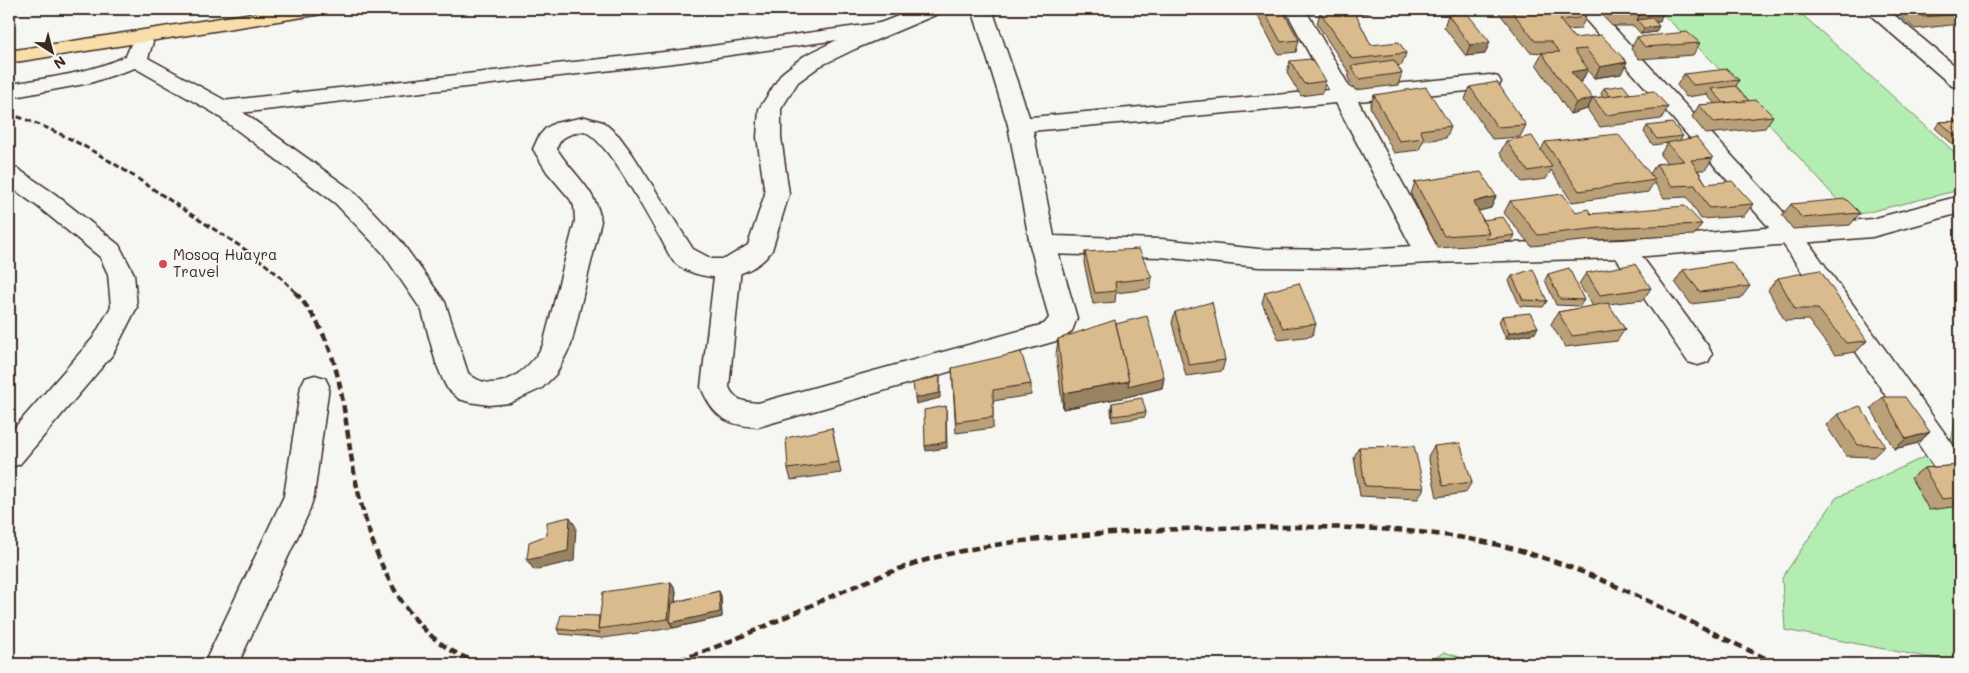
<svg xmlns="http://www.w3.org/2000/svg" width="1969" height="673" viewBox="0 0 1969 673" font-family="Mali,sans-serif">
<rect width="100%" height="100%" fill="#f6f6f2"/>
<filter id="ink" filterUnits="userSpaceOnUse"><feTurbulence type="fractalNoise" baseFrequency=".02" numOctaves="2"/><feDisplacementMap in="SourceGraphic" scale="10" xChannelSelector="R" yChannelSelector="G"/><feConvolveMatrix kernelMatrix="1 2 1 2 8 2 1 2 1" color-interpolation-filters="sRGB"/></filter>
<g filter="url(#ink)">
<g fill="#b3edb2" stroke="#778c68">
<path d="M1657 9H1796L1960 157V190L1852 216 1711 60Z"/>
<path d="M1960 401V660L1952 662 1785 630 1782 578 1836 498 1950 445Z"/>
<path d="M1444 652 1480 664H1426Z"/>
</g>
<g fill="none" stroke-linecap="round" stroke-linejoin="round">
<defs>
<g id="street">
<path d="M1285 9H1305L1350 88 1490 75 1498 77 1501 82 1498 87 1490 89 1358 101 1441 254 1437 261 1428 263 1419 261 1336 103 1020 132 1012 130 1008 125 1012 120 1020 118 1329 90Z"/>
<path d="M1576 9H1597L1799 229 1956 449 1960 458 1956 467 1945 471 1934 467 1781 241Z"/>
<path d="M1865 9H1887L1960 70V88L1952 86 1868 13Z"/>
<path d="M887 22 894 24 897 28 894 32 682 62 222 115 214 113 211 108 214 103 222 101 682 50Z"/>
<path d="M1043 236 1052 239 1056 245 1077 318 1072 331 1063 339 758 427C726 425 713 417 701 387L715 268 719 261 728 259 737 261 741 268 729 387C735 401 745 402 758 403L1044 324 1049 318 1030 245 1034 239Z"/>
<path d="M1623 240 1632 243 1708 346 1712 354 1708 362 1698 365 1688 362 1614 255 1610 249 1614 243Z"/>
<path d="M315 375 325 378 329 386 314 496 308 514 238 664H204L284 496 301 386 305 378Z"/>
</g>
<g id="secondary">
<path d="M916 9H943L940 13 855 49 820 66 798 82 781 109V137L789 194 772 250C764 263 749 271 735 275 718 281 687 275 674 262 669 256 665 246 661 239 645 213 610 143 584 131 572 134 560 135 557 149 573 175 596 189 601 221L571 345 556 374 542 388 510 403 489 405 469 402 459 399 447 388 443 380 436 363 422 311 382 252 335 203 214 113 135 68 90 83 9 98V84C49 78 89 73 126 56L134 37 142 36 150 37 153 42 148 58 230 103 353 191 400 240 445 302 468 373C496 398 529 371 543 345L575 221 574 206 570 199 547 172 533 149 539 136 546 128 555 123 585 117 603 122 619 136 633 155 693 249 712 259H725L748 245 765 194 757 137 759 109 782 73 804 56 839 39Z"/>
<path d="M972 9H992L1032 125 1054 236 1161 239 1259 249 1350 250 1428 245 1623 240 1872 219 1960 196V213L1872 237 1623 258 1428 263 1350 268 1259 267 1161 257 1043 254 1034 251 1030 245 1008 125Z"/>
<path d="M9 167 18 169 55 194 119 245 134 274 137 307 113 354 20 464 9 468V434L93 338 111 307 108 274 100 257 37 206 9 186Z"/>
</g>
<path id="highway" d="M278 9H326L323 13 316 15 9 63V51Z"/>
</defs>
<use href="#street" stroke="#3b2a1e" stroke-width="3"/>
<use href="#secondary" stroke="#3b2a1e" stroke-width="3"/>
<use href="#highway" stroke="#3b2a1e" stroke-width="3"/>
<use href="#street" fill="#f6f6f2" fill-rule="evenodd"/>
<use href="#secondary" fill="#f6f6f2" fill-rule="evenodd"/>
<use href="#highway" fill="#f9deab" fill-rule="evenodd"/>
<path stroke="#3b2a1e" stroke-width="3" stroke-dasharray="6 3" stroke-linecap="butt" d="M9 114C78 135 133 176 192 215 228 239 267 260 296 293"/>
<g stroke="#3b2a1e" stroke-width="4.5" stroke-dasharray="8 4.5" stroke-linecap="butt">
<path d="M295 292C337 339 341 389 350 449 361 520 387 614 454 652 463 657 473 660 482 664"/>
<path d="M667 664C756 637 837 587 926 560 995 540 1069 536 1140 531 1196 528 1252 527 1309 527 1383 528 1456 531 1528 553 1615 579 1695 626 1778 664"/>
</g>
</g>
<g fill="#bba179" stroke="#3b2a1e">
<path d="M1254 9H1282L1299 40 1296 52 1278 54Z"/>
<path d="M1322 9H1369L1368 13 1355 14 1371 45 1406 53 1402 65 1397 66 1402 73 1398 85 1355 90 1348 78 1350 71H1348L1317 24 1320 12H1324Z"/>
<path d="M1496 9H1579L1586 17 1580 29 1567 30 1574 38 1621 74 1594 78 1587 70 1582 81H1579L1587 109 1570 114 1536 64 1542 53H1544L1530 52Z"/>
<path d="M1596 9H1664L1659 22H1656V32L1641 34 1634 26H1612Z"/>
<path d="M1892 9H1960V24L1915 29Z"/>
<path d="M1448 15 1485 54 1466 56 1444 27Z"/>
<path d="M1637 37 1700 43 1693 55 1639 59 1631 49Z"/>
<path d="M1290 61 1326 81 1322 93 1301 96 1287 73Z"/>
<path d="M1684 74 1739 80 1736 86 1749 101 1773 116 1765 128 1706 134 1692 117 1699 105 1715 104 1707 95 1708 94 1686 97 1677 85Z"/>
<path d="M1470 87 1526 125 1520 137 1492 139 1465 99Z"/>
<path d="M1604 88 1630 94 1668 107 1661 119 1600 127 1587 109 1593 98 1603 97 1601 94Z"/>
<path d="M1374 95 1451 126 1446 138 1423 141 1419 150 1394 153 1370 107Z"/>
<path d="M1960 121V147H1956L1935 128 1940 122Z"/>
<path d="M1647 126 1683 136 1680 140 1713 158 1705 170H1698L1706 184 1753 204 1744 216 1701 219 1687 197 1664 198 1654 182 1648 192 1572 202 1551 170 1546 179 1522 182 1500 153 1506 141 1541 150 1545 142 1650 174 1656 164 1667 163 1660 155 1667 143 1653 145 1644 132Z"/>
<path d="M1415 182 1496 196 1491 208 1478 211 1483 220 1515 235 1512 241 1483 245 1438 248 1411 194Z"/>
<path d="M1510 201 1576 212 1702 224 1694 235 1593 240 1531 246 1504 213Z"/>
<path d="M1791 204 1860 213 1850 225 1793 229 1782 215Z"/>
<path d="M1085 252 1152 278 1150 289 1116 293 1115 302 1093 304 1084 263Z"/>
<path d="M1683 270 1750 286 1741 298 1691 304 1675 282Z"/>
<path d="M1586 273 1651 288 1643 300 1608 304 1625 329 1617 341 1565 347 1551 324 1558 312 1593 306 1579 284Z"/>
<path d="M1548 274 1584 300 1580 306 1556 305 1545 280Z"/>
<path d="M1512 276 1547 301 1543 307 1520 306 1509 281Z"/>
<path d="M1778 278 1867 341 1856 352 1835 355 1808 320 1785 321 1768 290Z"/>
<path d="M1265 292 1316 324 1312 336 1279 340 1262 303Z"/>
<path d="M1175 312 1225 360 1222 371 1186 376 1172 323Z"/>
<path d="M1502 316 1535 333 1506 339 1499 322Z"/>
<path d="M1116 324 1164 377 1162 388 1126 397 1063 409 1056 355 1058 339Z"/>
<path d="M952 368 1031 384V395L993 401V428L956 433Z"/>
<path d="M1883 397 1930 432 1918 443 1894 449 1871 408Z"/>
<path d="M1112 403 1146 412 1145 417 1112 422 1111 409Z"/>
<path d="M1838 414 1885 446 1873 457 1846 456 1826 425Z"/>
<path d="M1960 419V426L1957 422Z"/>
<path d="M832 428 841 473 791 480 788 469Z"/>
<path d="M1434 446 1472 482 1465 493 1437 497 1428 456Z"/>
<path d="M1359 447 1424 488 1418 499 1360 496 1354 457Z"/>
<path d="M1960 465V506L1929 510 1911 478 1924 468Z"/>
<path d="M671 582 676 592 675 602 719 591 721 596 722 617 673 628 603 638 560 634 557 629 599 616Z"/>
</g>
<g fill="#988363" stroke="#3b2a1e">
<path d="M1665 10 1659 22 1641 24 1637 20 1640 14Z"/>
<path d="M1659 26 1656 32 1641 34 1644 28Z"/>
<path d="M1490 42 1485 54 1466 56 1470 45Z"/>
<path d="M1627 62 1621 74 1594 78 1600 67Z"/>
<path d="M1588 69 1582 81 1565 84 1571 72Z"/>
<path d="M1593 98 1587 109 1570 114 1576 103Z"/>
<path d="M1496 196 1491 208 1468 214 1474 202Z"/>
<path d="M1538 327 1535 333 1506 339 1509 333Z"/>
<path d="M940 376V398L916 404 915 398Z"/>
<path d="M1164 377 1162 388 1126 397 1063 409 1064 393 1129 381Z"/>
<path d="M946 406 947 448 926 451 925 446Z"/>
<path d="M1930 432 1918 443 1894 449 1906 439Z"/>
<path d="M570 517 576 527 574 561 534 570 527 560Z"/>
<path d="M671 582 676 592 673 623 719 591 721 596 722 617 673 628 668 619Z"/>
</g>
<g fill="#d9bb8d" stroke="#3b2a1e">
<path d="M1263 9H1282L1299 40 1281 42Z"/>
<path d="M1353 9 1371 45 1399 42 1406 53 1352 59 1320 12Z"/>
<path d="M1510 9H1579L1586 17 1560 20 1574 38 1601 35 1627 62 1600 67 1586 49 1574 50 1588 69 1571 72 1593 98 1576 103 1542 53 1560 52 1550 41H1535Z"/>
<path d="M1613 9H1664L1665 10 1640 14H1618Z"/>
<path d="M1914 9H1960V14L1923 17Z"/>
<path d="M1466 12 1490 42 1470 45 1448 15Z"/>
<path d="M1652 18 1659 26 1644 28 1637 20Z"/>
<path d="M1687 32 1700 43 1645 47 1637 37Z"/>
<path d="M1311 59 1326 81 1304 84 1290 61Z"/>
<path d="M1394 60 1402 73 1359 79 1351 66Z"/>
<path d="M1727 69 1739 80 1693 85 1684 74Z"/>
<path d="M1497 82 1526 125 1497 127 1470 87Z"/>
<path d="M1623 85 1630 94 1610 96 1604 88Z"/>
<path d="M1736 86 1749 101 1724 103 1711 89Z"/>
<path d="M1426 87 1451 126 1420 130 1424 138 1399 141 1374 95Z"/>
<path d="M1654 91 1668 107 1606 115 1593 98Z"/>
<path d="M1757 100 1773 116 1714 122 1699 105Z"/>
<path d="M1960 121V140L1940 122Z"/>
<path d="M1672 123 1683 136 1657 139 1647 126Z"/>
<path d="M1618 134 1655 180 1579 191 1545 142Z"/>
<path d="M1532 136 1552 167 1528 171 1506 141Z"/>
<path d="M1696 137 1713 158 1691 160 1706 184 1732 181 1753 204 1709 208 1695 185 1672 186 1656 164 1684 161 1667 143Z"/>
<path d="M1481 172 1496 196 1474 202 1489 233 1444 236 1415 182Z"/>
<path d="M1563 194 1576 212 1588 209 1591 214 1685 206 1702 224 1600 228 1538 235 1510 201Z"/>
<path d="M1846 199 1860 213 1802 218 1791 204Z"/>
<path d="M1503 217 1515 235 1486 239 1489 233 1483 220Z"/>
<path d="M1139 249 1152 278 1115 282 1116 291 1095 293 1085 252Z"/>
<path d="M1731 262 1750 286 1700 292 1683 270Z"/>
<path d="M1635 264 1651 288 1600 295 1586 273Z"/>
<path d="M1569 268 1584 300 1560 299 1548 274Z"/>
<path d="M1533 269 1547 301 1523 300 1512 276Z"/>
<path d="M1820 270 1867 341 1846 343 1818 309H1795L1778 278Z"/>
<path d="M1299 283 1316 324 1283 328 1265 292Z"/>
<path d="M1212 302 1225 360 1189 365 1175 312Z"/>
<path d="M1608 303 1625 329 1572 336 1558 312Z"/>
<path d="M1530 313 1538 327 1509 333 1502 316Z"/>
<path d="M1147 316 1164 377 1128 386 1129 381 1116 324Z"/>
<path d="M1115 320 1129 381 1064 393 1058 339Z"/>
<path d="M1021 352 1031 384 993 390V417L956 422 952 368Z"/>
<path d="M940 376 939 393 915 398 913 383Z"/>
<path d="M1883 397H1905L1930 432 1906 439Z"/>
<path d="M1142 398 1146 412 1113 416 1112 403Z"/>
<path d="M946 406V442L925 446 924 410Z"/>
<path d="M1860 406 1885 446 1858 445 1838 414Z"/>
<path d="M832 428 839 462 788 469 786 438Z"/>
<path d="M1460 443 1472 482 1443 486 1434 446Z"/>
<path d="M1414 446 1424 488 1365 486 1359 447Z"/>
<path d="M1960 465V497L1942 499 1924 468Z"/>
<path d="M570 517 568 551 527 560 529 542 547 535V522Z"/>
<path d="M671 582 668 619 598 629 603 592Z"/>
<path d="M719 591 720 612 670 623 672 603Z"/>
<path d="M561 615 599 616 598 629 600 633 557 629Z"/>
</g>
</g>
<circle fill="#d1495b" stroke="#f6f6f2" stroke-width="2" cx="163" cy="264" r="5"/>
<g text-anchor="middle" stroke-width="4" stroke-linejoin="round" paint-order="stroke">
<g font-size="15" fill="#3b2a1e" stroke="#f6f6f2" text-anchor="start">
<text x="173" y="260">Mosoq Huayra<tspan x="173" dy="17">Travel</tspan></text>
</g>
</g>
<rect width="1969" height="673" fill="none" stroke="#f6f6f2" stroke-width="30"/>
<rect x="15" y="15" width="1939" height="643" fill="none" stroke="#3b2a1e" stroke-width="2" filter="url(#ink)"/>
<g transform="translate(52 52) rotate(144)" stroke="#f6f6f2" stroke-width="4" paint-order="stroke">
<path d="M0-4L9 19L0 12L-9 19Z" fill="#3b2a1e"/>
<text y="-8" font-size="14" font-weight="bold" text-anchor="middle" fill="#3b2a1e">N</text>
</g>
</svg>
